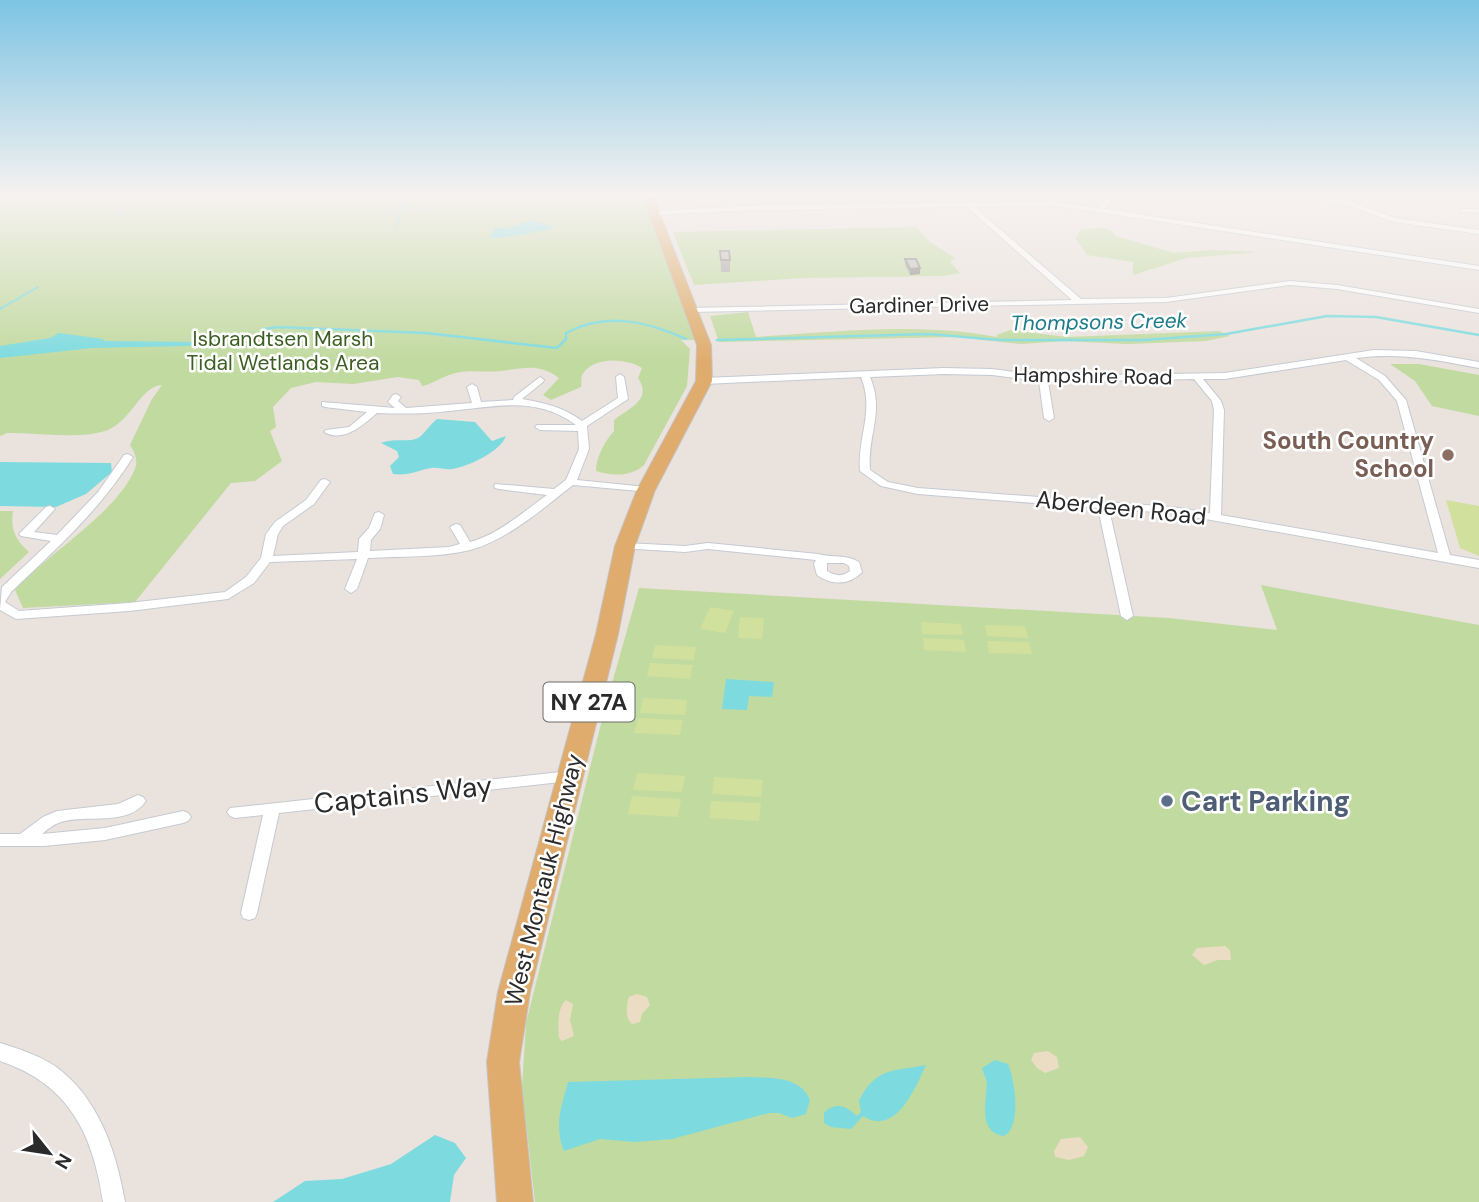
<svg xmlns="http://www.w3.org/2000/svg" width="1479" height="1202" viewBox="0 0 1479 1202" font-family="'DM Sans',sans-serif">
<rect width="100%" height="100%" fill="#eae2dd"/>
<g fill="#c1daa0">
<path d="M0 194H647L704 340H681L690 349 687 386 644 465C631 477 612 476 596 471 596 457 605 441 614 431V420C629 408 653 400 638 378L642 368C627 359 597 356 584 372 580 376 582 382 581 387L551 400 543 395 559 378C539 363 524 368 501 371 484 373 469 369 452 374 442 377 430 385 422 386L419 380 398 377 353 384 316 382 291 388 273 407 276 427 270 431 282 461 255 481 231 483 135 602 23 608 15 590C48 553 115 514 134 471 139 461 135 453 130 445L152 399 162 385C140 386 131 423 105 431 76 440 38 432 7 433L0 436Z"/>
<path d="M916 227 930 242 955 258 950 262 960 273 944 276 803 278 694 285 673 232Z"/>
<path d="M1102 228 1112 231 1116 236 1174 253 1212 250 1259 252 1187 258 1133 275V262L1087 255 1075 238 1082 229Z"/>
<path d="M748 312 756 337C835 332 918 322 997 337V335L1010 330 1067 337 1219 331 1230 336 1206 341 1127 344 1064 341 1021 344 957 337 719 342 710 316Z"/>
<path d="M1390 364H1419L1479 375V416L1432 406 1415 381Z"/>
<path d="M0 511H13C10 529 16 541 29 552L0 579Z"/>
<path d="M1261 585 1479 625V1202H535L522 1088 526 1023 605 708 639 588 1169 618 1277 630Z"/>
</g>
<g fill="#ebddc4">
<path d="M1225 946 1230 950 1231 960H1218L1204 965 1192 955 1197 948Z"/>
<path d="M637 994 647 997 650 1005 642 1014 640 1022 632 1024C625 1019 626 1005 629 997Z"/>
<path d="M566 1000 573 1004 570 1020 574 1036 562 1041 559 1038C558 1026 557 1008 566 1000Z"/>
<path d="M1048 1051 1057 1057 1059 1068 1045 1073 1037 1068 1031 1060 1034 1053Z"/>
<path d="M1080 1137 1088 1147 1084 1156 1069 1160 1055 1157 1054 1151 1061 1139Z"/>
</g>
<g fill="#d2e09d">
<path d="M1446 500 1479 506V556L1460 548Z"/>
<path d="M710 607 734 611 725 633 700 629Z"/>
<path d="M740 617 764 618 762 639 738 638Z"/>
<path d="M921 622 961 624 963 635 922 634Z"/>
<path d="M985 625 1025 626 1028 638 987 636Z"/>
<path d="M923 638 964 640 966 652 924 650Z"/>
<path d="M987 641 1029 642 1032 654 989 653Z"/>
<path d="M655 645 696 647 694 660 652 658Z"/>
<path d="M650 663 693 665 690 679 647 676Z"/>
<path d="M643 698 687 700 685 715 640 713Z"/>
<path d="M638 718 683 720 680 735 634 733Z"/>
<path d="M637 773 685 776 682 792 633 790Z"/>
<path d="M714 777 763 780 761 797 712 794Z"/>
<path d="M632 796 681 799 678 817 628 814Z"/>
<path d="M711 801 761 803 759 821 709 818Z"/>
</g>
<g fill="#7ddbdf">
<path d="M533 220 555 228C550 230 497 239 490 238L495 228H508Z"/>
<path d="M268 329 188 346 92 348 0 358V346L50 338 59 333 103 339 104 341 201 342Z"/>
<path d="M437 419 475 422 492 441 506 436C501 451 468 467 452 469 445 470 438 467 431 468 415 471 410 476 393 474L390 466 399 457 397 451 381 443C395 437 412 444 421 436 426 431 431 424 437 419Z"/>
<path d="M0 462 111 463 112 472 86 494 56 507 0 506Z"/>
<path d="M726 679 774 682 772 697 749 696 747 710 722 709Z"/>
<path d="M995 1060 1008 1064C1015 1080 1022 1127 1004 1136 978 1133 986 1102 987 1084 987 1079 983 1073 982 1068Z"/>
<path d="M926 1065C915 1089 895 1137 863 1116L851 1129 831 1127 824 1123V1113C836 1101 846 1106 857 1116L861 1112 859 1101C875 1067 895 1071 926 1065Z"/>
<path d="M747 1077C769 1078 800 1075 810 1100L806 1114 792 1118 779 1113H769L672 1139 634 1142 600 1139 564 1151C554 1126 561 1107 568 1082Z"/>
<path d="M435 1135 455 1143 466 1158 454 1175 450 1202H273L305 1181 342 1179 391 1164Z"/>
</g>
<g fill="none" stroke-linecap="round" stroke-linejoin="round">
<g stroke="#7ddbdf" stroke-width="2">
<path d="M393 194 406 206 400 212"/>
<path d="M134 195 171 194"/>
<path d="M406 206 420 211"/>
<path d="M115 216 135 194"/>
<path d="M396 228 400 214"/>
<path d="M0 309 38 287"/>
</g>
<g stroke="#7ddbdf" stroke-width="2.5">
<path d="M0 309 2 308"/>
<path d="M264 329 278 327 426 333 557 348 566 339V333C606 312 646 321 686 339"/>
<path d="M717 340 929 334 999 340H1144L1226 334 1327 316 1376 317 1479 335"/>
</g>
<defs>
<g id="minor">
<path d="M1112 194H1118L1104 209 1479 266V270L1058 206 974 207 1081 299 1166 298 1290 281 1337 285 1479 309V313L1337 289 1290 285 1166 302 691 312H688V308L1072 300 967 207 750 210 654 215 651 213 654 211 750 206 967 202H1058L1097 208Z"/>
<path d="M1282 194H1295L1348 201 1395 218 1479 230V234L1394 222 1347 205Z"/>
<path d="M1449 194 1479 195V199L1452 196Z"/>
<path d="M1463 209H1479V213L1461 212 1460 211Z"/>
<path d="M1374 350 1416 351 1479 362V368C1438 360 1398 352 1356 358L1385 376 1406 400 1450 555 1479 560V568L1172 513 1109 509 1133 616 1127 620 1121 616 1098 508 918 494 881 486 860 471C857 437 875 411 861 377L704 384 700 381 704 378 944 368 992 369 1043 376 1225 373ZM1346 360 1379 380 1397 401 1438 553 1221 515 1224 410 1221 401 1203 379H1225ZM944 374 992 375 1039 381 1044 418 1049 421 1054 418 1048 382 1194 379 1212 401 1214 410 1210 513 1172 507 918 488 888 482 870 470C867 434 885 413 870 377Z"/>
<path d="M620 374 624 377 628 399 587 426 589 449 577 480 646 487 651 490 650 492 573 485C542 509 509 539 470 550 438 558 401 556 368 558L357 589 351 593 345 589 357 559 270 562 254 583 228 599 129 611 16 619 0 610 2 587 51 541 21 536 19 534 46 507 50 506 55 509 34 532 57 535 98 492 124 455 128 454 133 457C100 510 56 549 11 592L5 602 19 611 129 603 225 592 246 577 261 558 266 534 275 522 306 500 321 480 325 479 330 482 314 504 283 526 278 534 273 556 358 552 359 539 369 528 375 513 379 512 384 515 380 529 371 540 370 551 449 547 460 544 450 527 456 524 460 525 470 542C499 534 523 512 547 495L499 489 495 488 494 486 495 484 554 489 566 480 579 449 578 431 540 430 535 427 537 425H576C536 395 494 407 449 411 425 414 401 414 377 413 363 425 344 443 324 432L326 430 349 427 367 412 325 407 322 406V402L395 408 388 402 393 395 396 394 401 397 398 401 406 408 472 403 467 387 472 384 477 387 481 402 513 400 514 397 540 377 544 380 543 382 522 399C545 403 563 407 582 421L618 398 616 377Z"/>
<path d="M625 543 685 546 708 543 818 554C832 558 846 554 859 562L862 572C849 586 831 585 817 575L814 564 816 560 708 549 685 552 621 548 619 546 621 544ZM827 563H844L849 566 850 571C842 577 835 576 827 571Z"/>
<path d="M570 771 575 772 577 776 575 780 570 781 279 813 257 913 255 918 249 920 243 918 241 913 263 815 235 818 230 816 227 812 230 808Z"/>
<path d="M138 795 143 797 146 801C128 827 86 814 61 822 54 824 48 829 42 834L105 828 183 811 188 813 191 817 188 821 183 823 105 840 44 846H0V834H20L43 817 57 811 118 804Z"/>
<path d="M0 1043C19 1049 38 1055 55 1066 99 1098 116 1151 125 1202H103C93 1134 69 1084 0 1061Z"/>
</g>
<path id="primary" d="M642 194H652L711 345 712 381 655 490 635 546 618 634 530 992 519 1062 533 1202H497L487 1062 498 992 596 634 615 546 637 490 696 381 697 345Z"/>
</defs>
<use href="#minor" stroke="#c5cad2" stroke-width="2"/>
<use href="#primary" stroke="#c3c3c3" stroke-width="2"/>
<use href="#minor" fill="#fff" fill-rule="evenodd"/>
<use href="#primary" fill="#dfac6d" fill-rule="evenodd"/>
</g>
<g fill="#a8a39f">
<path d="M720 251 730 260V272H721Z"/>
<path d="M905 259 920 274 910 275 905 265Z"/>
</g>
<path fill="#888482" d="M920 268V274L910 275V269Z"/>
<g fill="#c3bdb9" stroke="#888482" stroke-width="2">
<path d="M720 251H729L730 260H721Z"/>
<path d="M905 259H916L920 268 910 269Z"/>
</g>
<linearGradient id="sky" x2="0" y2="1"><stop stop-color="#7dc4e4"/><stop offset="0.54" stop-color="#f6f2f0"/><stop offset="1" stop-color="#f6f2f0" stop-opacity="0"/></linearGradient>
<rect width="1479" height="362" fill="url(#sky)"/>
<circle fill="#8d6e63" stroke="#fff" stroke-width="2.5" cx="1448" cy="455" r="7"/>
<circle fill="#5c6f8a" stroke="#fff" stroke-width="2.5" cx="1167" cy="801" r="7"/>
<g text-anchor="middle" stroke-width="5" stroke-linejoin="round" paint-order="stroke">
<g font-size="21" fill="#2a2a2a" stroke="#fff">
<text transform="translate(919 305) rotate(-1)" y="7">Gardiner Drive</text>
<text transform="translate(1093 376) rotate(1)" y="7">Hampshire Road</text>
</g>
<g font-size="21" font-style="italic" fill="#1e7c8a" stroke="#fff">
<text transform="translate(1099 322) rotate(-1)" y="7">Thompsons Creek</text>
</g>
<g font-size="21" fill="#3c5e23" stroke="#fff">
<text x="283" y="346">Isbrandtsen Marsh<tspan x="283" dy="24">Tidal Wetlands Area</tspan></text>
</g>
<rect fill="#fff" stroke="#6a6a6a" stroke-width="2" x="543.5" y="682.5" width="91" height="39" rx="5"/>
<g font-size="23" font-weight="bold" fill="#2a2a2a">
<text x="589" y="710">NY 27A</text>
</g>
<g font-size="24" font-weight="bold" fill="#785e54" stroke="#fff" text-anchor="end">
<text x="1434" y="449">South Country<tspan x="1434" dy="28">School</tspan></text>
</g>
<g font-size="24" fill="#2a2a2a" stroke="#fff">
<text transform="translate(1121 508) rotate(6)" y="8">Aberdeen Road</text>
<text transform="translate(544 880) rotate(-76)" y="8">West Montauk Highway</text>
</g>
<g font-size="28" fill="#2a2a2a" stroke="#fff">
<text transform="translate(403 794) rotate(-6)" y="10">Captains Way</text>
</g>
<g font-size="28" font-weight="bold" fill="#4e5e75" stroke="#fff" text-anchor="start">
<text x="1181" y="811">Cart Parking</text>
</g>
</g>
<g transform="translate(49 1153) rotate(120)" stroke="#ffffff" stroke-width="5" paint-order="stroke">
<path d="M0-5L12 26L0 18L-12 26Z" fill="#2a2a2a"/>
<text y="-10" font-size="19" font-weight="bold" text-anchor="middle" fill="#2a2a2a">N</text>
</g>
</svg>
